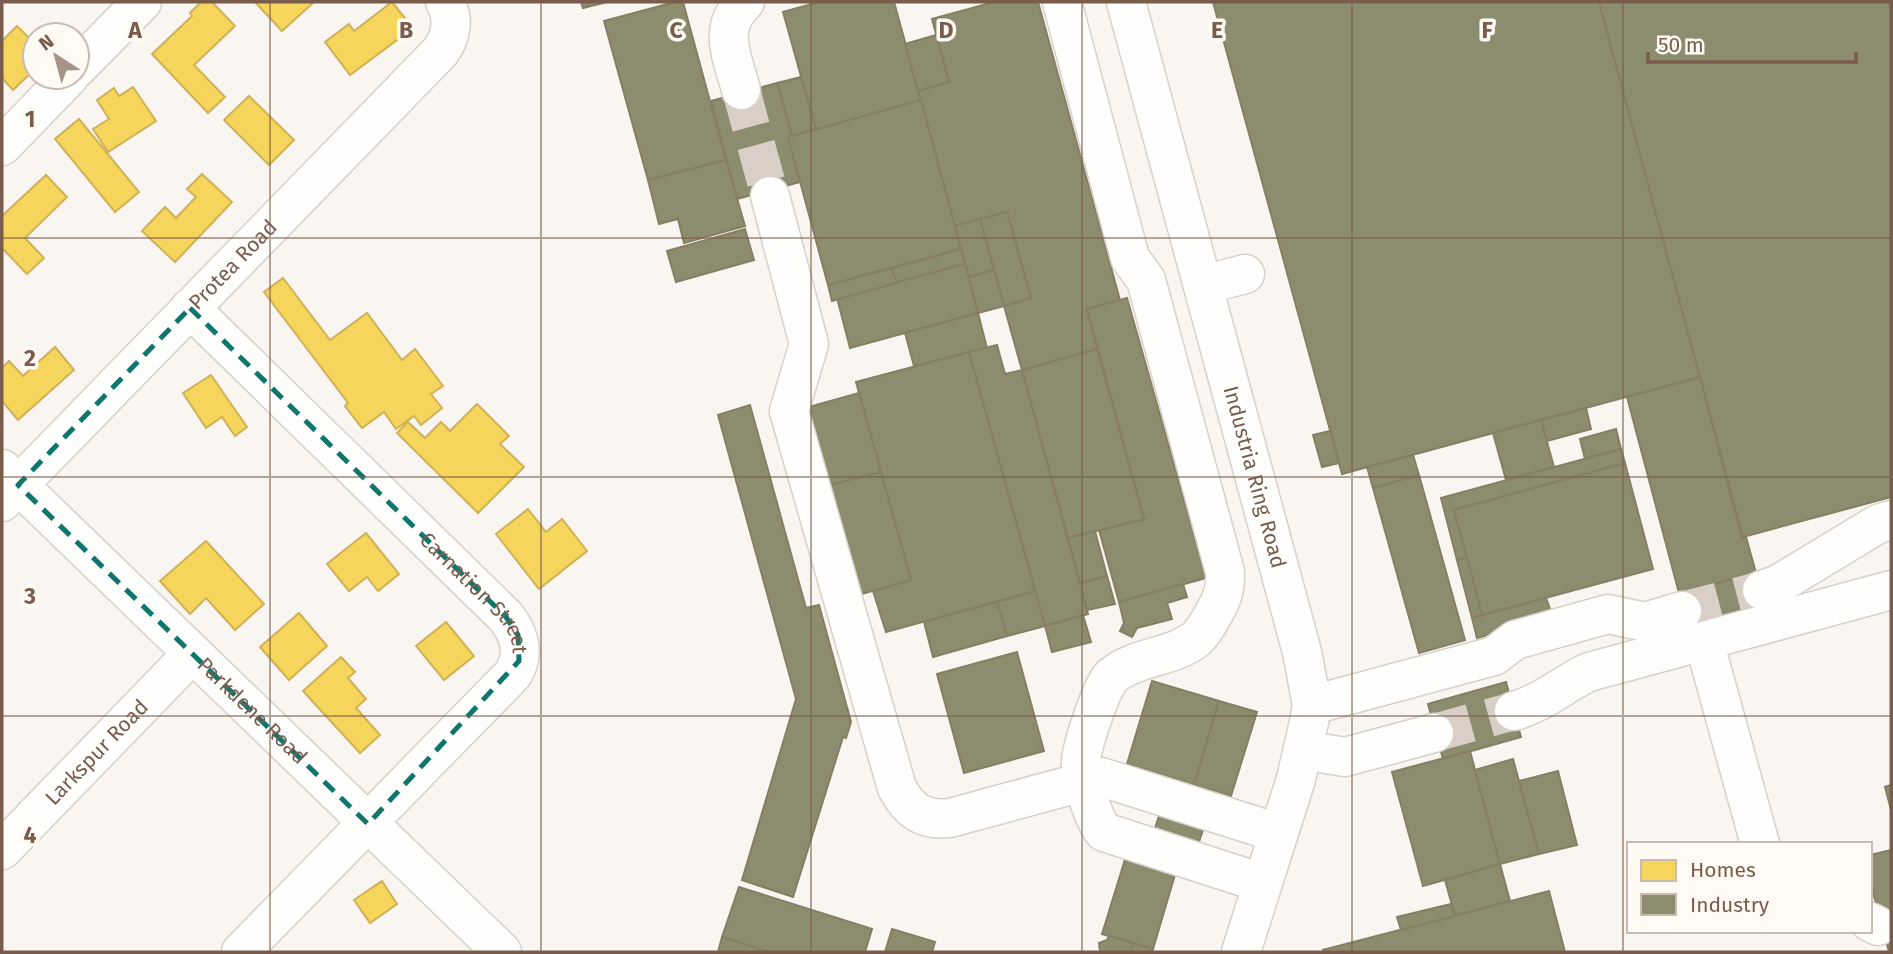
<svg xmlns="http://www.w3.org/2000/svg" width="1893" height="954" viewBox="0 0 1893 954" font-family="'Fira Sans',sans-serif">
<rect width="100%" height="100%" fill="#f9f5f0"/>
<g fill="#f6d55c" stroke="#d1b158" stroke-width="2">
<path d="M201 2H212L235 26 194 65 225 97 208 113 152 54 192 16 190 13Z"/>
<path d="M255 2H312L313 3 282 31Z"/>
<path d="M392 2 413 28 350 75 325 42 349 24 354 31Z"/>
<path d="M17 26 35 44V69L13 90 2 78V41Z"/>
<path d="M133 87 156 121 108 152 93 129 109 119 97 100 114 88 119 96Z"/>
<path d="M249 96 294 140 269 165 224 120Z"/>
<path d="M79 119 139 192 115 212 55 139Z"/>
<path d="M202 174 232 202 175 262 142 231 165 207 176 218 196 197 187 189Z"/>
<path d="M46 175 67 197 25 238 44 258 27 274 2 248V216Z"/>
<path d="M283 278 330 340 367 313 402 360 415 349 443 386 431 394 442 408 421 425 414 416 396 429 384 412 362 428 345 406 348 403 264 292Z"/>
<path d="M55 347 74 370 18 420 2 401V368L9 361 23 376Z"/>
<path d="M211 375 247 427 235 436 222 417 206 428 183 393Z"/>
<path d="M477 404 509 436 500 444 524 467 478 513 397 433 408 422 425 438 441 422 450 431Z"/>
<path d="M528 509 546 532 562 519 587 551 539 589 496 534Z"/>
<path d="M366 533 399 574 378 591 367 577 349 591 327 564Z"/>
<path d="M206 541 264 604 235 630 206 598 190 614 160 581Z"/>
<path d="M299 613 327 646 289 680 260 647Z"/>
<path d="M446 622 474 656 444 680 416 646Z"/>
<path d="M341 657 355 672 348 678 366 699 356 708 380 735 360 753 303 691Z"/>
<path d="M382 881 397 904 370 923 354 900Z"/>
</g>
<g fill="#8c8c6e" stroke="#877e64" stroke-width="2">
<path d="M581 2H607L583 8Z"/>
<path d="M675 2H683L726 160 648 180 604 21Z"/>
<path d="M819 2H894L921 100 816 130 783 12Z"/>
<path d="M994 2H1038L1120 300 1087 309 1097 349 1022 370 1004 306 1031 298 1007 212 955 226 918 91 949 82 932 19Z"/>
<path d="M1213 2H1599L1700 377 1342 474Z"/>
<path d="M1599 2H1891V497L1743 537Z"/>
<path d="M936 35 949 82 918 91 905 44Z"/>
<path d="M801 77 816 130 792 136 777 83Z"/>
<path d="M777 83 792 136 788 137 800 182 737 199 711 101Z"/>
<path d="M921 100 961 249 828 285 788 137Z"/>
<path d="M726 160 745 226 684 243 678 219 659 224 648 180Z"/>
<path d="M1007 212 1031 298 1004 306 980 219Z"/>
<path d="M980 219 994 270 969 277 955 226Z"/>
<path d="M745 229 754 260 676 282 667 251Z"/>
<path d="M961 249 965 264 896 283 892 268Z"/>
<path d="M965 264 978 313 850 348 837 298Z"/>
<path d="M892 268 896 283 832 301 828 285Z"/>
<path d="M994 270 1004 306 978 313 969 277Z"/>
<path d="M1127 298 1206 578 1119 602 1099 530 1144 519 1087 309Z"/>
<path d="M978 313 987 348 914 366 905 333Z"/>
<path d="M997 345 1005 374 1022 370 1088 614 1045 626 969 352Z"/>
<path d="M1097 349 1144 519 1068 538 1022 370Z"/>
<path d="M969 352 1035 591 886 632 873 591 911 580 856 382Z"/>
<path d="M1700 377 1742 539 1746 537 1756 573 1679 593 1627 397Z"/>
<path d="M859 393 881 472 830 485 809 407Z"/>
<path d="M750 405 806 608 819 605 851 722 846 738 843 737 793 897 742 880 796 699 718 415Z"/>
<path d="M1586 408 1591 429 1547 441 1541 420Z"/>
<path d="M1541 420 1554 467 1506 480 1493 433Z"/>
<path d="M1616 429 1621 449 1585 459 1580 439Z"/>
<path d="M1330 431 1339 463 1322 467 1313 435Z"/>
<path d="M1621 449 1625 463 1454 510 1467 557 1457 560 1441 498Z"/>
<path d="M1413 455 1419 475 1373 488 1367 467Z"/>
<path d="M1625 463 1653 569 1482 615 1454 510Z"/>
<path d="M881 472 911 580 858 595 830 485Z"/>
<path d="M1419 475 1465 640 1419 653 1373 488Z"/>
<path d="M1095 531 1107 576 1080 583 1068 538Z"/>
<path d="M1467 557 1482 615 1472 618 1457 560Z"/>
<path d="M1756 573 1765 609 1688 628 1679 593Z"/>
<path d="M1107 576 1115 604 1087 610 1080 583Z"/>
<path d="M1183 584 1187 597 1167 603 1172 619 1137 628 1132 637 1120 631 1124 623 1119 602Z"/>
<path d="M1035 591 1045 626 1007 636 997 602Z"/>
<path d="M1546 598 1553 617 1477 638 1472 618Z"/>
<path d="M997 602 1007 636 933 657 924 622Z"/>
<path d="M1083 615 1091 642 1052 652 1045 626Z"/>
<path d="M1017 652 1044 751 964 773 937 674Z"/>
<path d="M1152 681 1219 701 1194 785 1127 764Z"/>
<path d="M1506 682 1521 737 1443 759 1428 704Z"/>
<path d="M1219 701 1257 712 1231 796 1194 785Z"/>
<path d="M1470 751 1500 864 1423 886 1392 772Z"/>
<path d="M1513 759 1539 854 1500 864 1475 770Z"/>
<path d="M1558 771 1577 845 1539 854 1519 781Z"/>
<path d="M1891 785V810L1885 787Z"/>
<path d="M1161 810 1205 824 1196 851 1152 837Z"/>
<path d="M1891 850V952H1889L1870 881V855Z"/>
<path d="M1127 853 1177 868 1153 949 1102 934Z"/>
<path d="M1500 864 1510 901 1455 916 1445 880Z"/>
<path d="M739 887 872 929 865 952H770L722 937Z"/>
<path d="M1549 891 1565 952H1324L1323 950Z"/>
<path d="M1451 904 1455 916 1401 930 1397 917Z"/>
<path d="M892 929 935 942 932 952H885Z"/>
<path d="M1109 936 1133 943 1130 952H1100L1099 943 1107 940Z"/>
<path d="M722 937 770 952H718Z"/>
<path d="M1133 943 1153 949 1152 952H1130Z"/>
</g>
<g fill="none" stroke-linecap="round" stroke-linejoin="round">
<g stroke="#d9cfc7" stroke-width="38" stroke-dasharray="38 19" stroke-linecap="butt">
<path d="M741 90 770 196"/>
<path d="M1682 611 1762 590"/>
<path d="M1434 733 1514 711"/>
</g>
<defs>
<g id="minor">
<path d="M1062 2 1130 258 1146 280 1225 572C1226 587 1223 599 1214 613 1209 622 1204 632 1196 639 1172 658 1136 656 1112 676 1102 684 1082 746 1081 761 1079 777 1094 820 1104 832L1262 883"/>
<path id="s1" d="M1126 2 1302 652 1312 705 1309 722 1296 779 1241 952"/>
<path d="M77 68 142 2"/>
<path d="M741 90C733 58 716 28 745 2"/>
<path d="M2 146 69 77"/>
<path d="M770 196 809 344 789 411 897 788C909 811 924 821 950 818L1101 777 1278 833"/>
<path d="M1203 285 1245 274"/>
<path id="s2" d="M190 308 506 617C520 635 525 654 513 674L241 952"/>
<path id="s3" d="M2 469 502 952"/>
<path id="s4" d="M2 502 440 52C451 37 455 19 445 2"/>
<path d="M1762 590 1777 585 1878 524 1891 520"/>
<path d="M1704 641 1760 844"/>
<path d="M1312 705 1494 656 1515 640 1608 614 1645 622 1682 611"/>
<path d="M1514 711C1543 703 1563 684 1589 672L1891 590"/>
<path d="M1303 750 1345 757 1434 733"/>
<path id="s5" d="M2 850 192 654"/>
<path d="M1870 922 1878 926"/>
</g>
</defs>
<use href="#minor" stroke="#d7d1cb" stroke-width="41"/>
<use href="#minor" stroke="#fefefd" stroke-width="38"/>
</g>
<path fill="none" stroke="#0f766e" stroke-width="5" stroke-dasharray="14 9" stroke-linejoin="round" d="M190 308 506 617 518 635 519 661 368 824 18 485Z"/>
<path fill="none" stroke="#7a5c4d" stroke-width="2" stroke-opacity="0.55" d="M270 2V952M541 2V952M811 2V952M1082 2V952M1352 2V952M1623 2V952M2 238H1891M2 477H1891M2 716H1891"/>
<g text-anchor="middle" stroke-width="7" stroke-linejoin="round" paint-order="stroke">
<g font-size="21" fill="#7a5c4d" stroke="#fffaf3">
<text dy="7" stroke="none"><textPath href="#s4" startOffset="331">Protea Road</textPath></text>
<text dy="7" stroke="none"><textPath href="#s1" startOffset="492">Industria Ring Road</textPath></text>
<text dy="7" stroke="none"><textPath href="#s2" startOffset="404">Carnation Street</textPath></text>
<text dy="7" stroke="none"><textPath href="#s3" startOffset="348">Parkdene Road</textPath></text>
<text dy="7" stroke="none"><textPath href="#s5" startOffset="136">Larkspur Road</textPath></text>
</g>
</g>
<g font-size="23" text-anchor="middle" font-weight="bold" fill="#7a5c4d" stroke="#fffaf3" stroke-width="7" stroke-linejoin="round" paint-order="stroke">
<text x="135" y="38">A</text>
<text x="406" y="38">B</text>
<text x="676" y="38">C</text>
<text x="946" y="38">D</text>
<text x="1217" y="38">E</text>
<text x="1487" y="38">F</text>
<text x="30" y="127">1</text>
<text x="30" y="366">2</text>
<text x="30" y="604">3</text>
<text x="30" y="843">4</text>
</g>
<rect width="1893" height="954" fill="none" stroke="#7a5c4d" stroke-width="7"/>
<rect x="1627" y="842" width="245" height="91" fill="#fffaf3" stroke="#cabbb1" stroke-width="2"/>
<rect x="1641" y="860" width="35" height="21" fill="#f6d55c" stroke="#cabbb1" stroke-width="2"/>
<text x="1690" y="877" font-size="21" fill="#7a5c4d">Homes</text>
<rect x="1641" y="894" width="35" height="21" fill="#8c8c6e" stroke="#cabbb1" stroke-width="2"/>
<text x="1690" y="912" font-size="21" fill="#7a5c4d">Industry</text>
<g transform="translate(56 56) rotate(324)"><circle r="33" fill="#fffaf3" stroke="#cabbb1" stroke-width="2"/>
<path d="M0-5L12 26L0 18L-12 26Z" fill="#a69286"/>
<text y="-10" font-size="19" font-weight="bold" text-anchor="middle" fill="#7a5c4d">N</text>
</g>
<path d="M1648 52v10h208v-10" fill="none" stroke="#7a5c4d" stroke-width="3.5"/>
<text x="1658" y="52" font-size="21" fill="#7a5c4d" stroke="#fffaf3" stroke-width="5" paint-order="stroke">50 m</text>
</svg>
